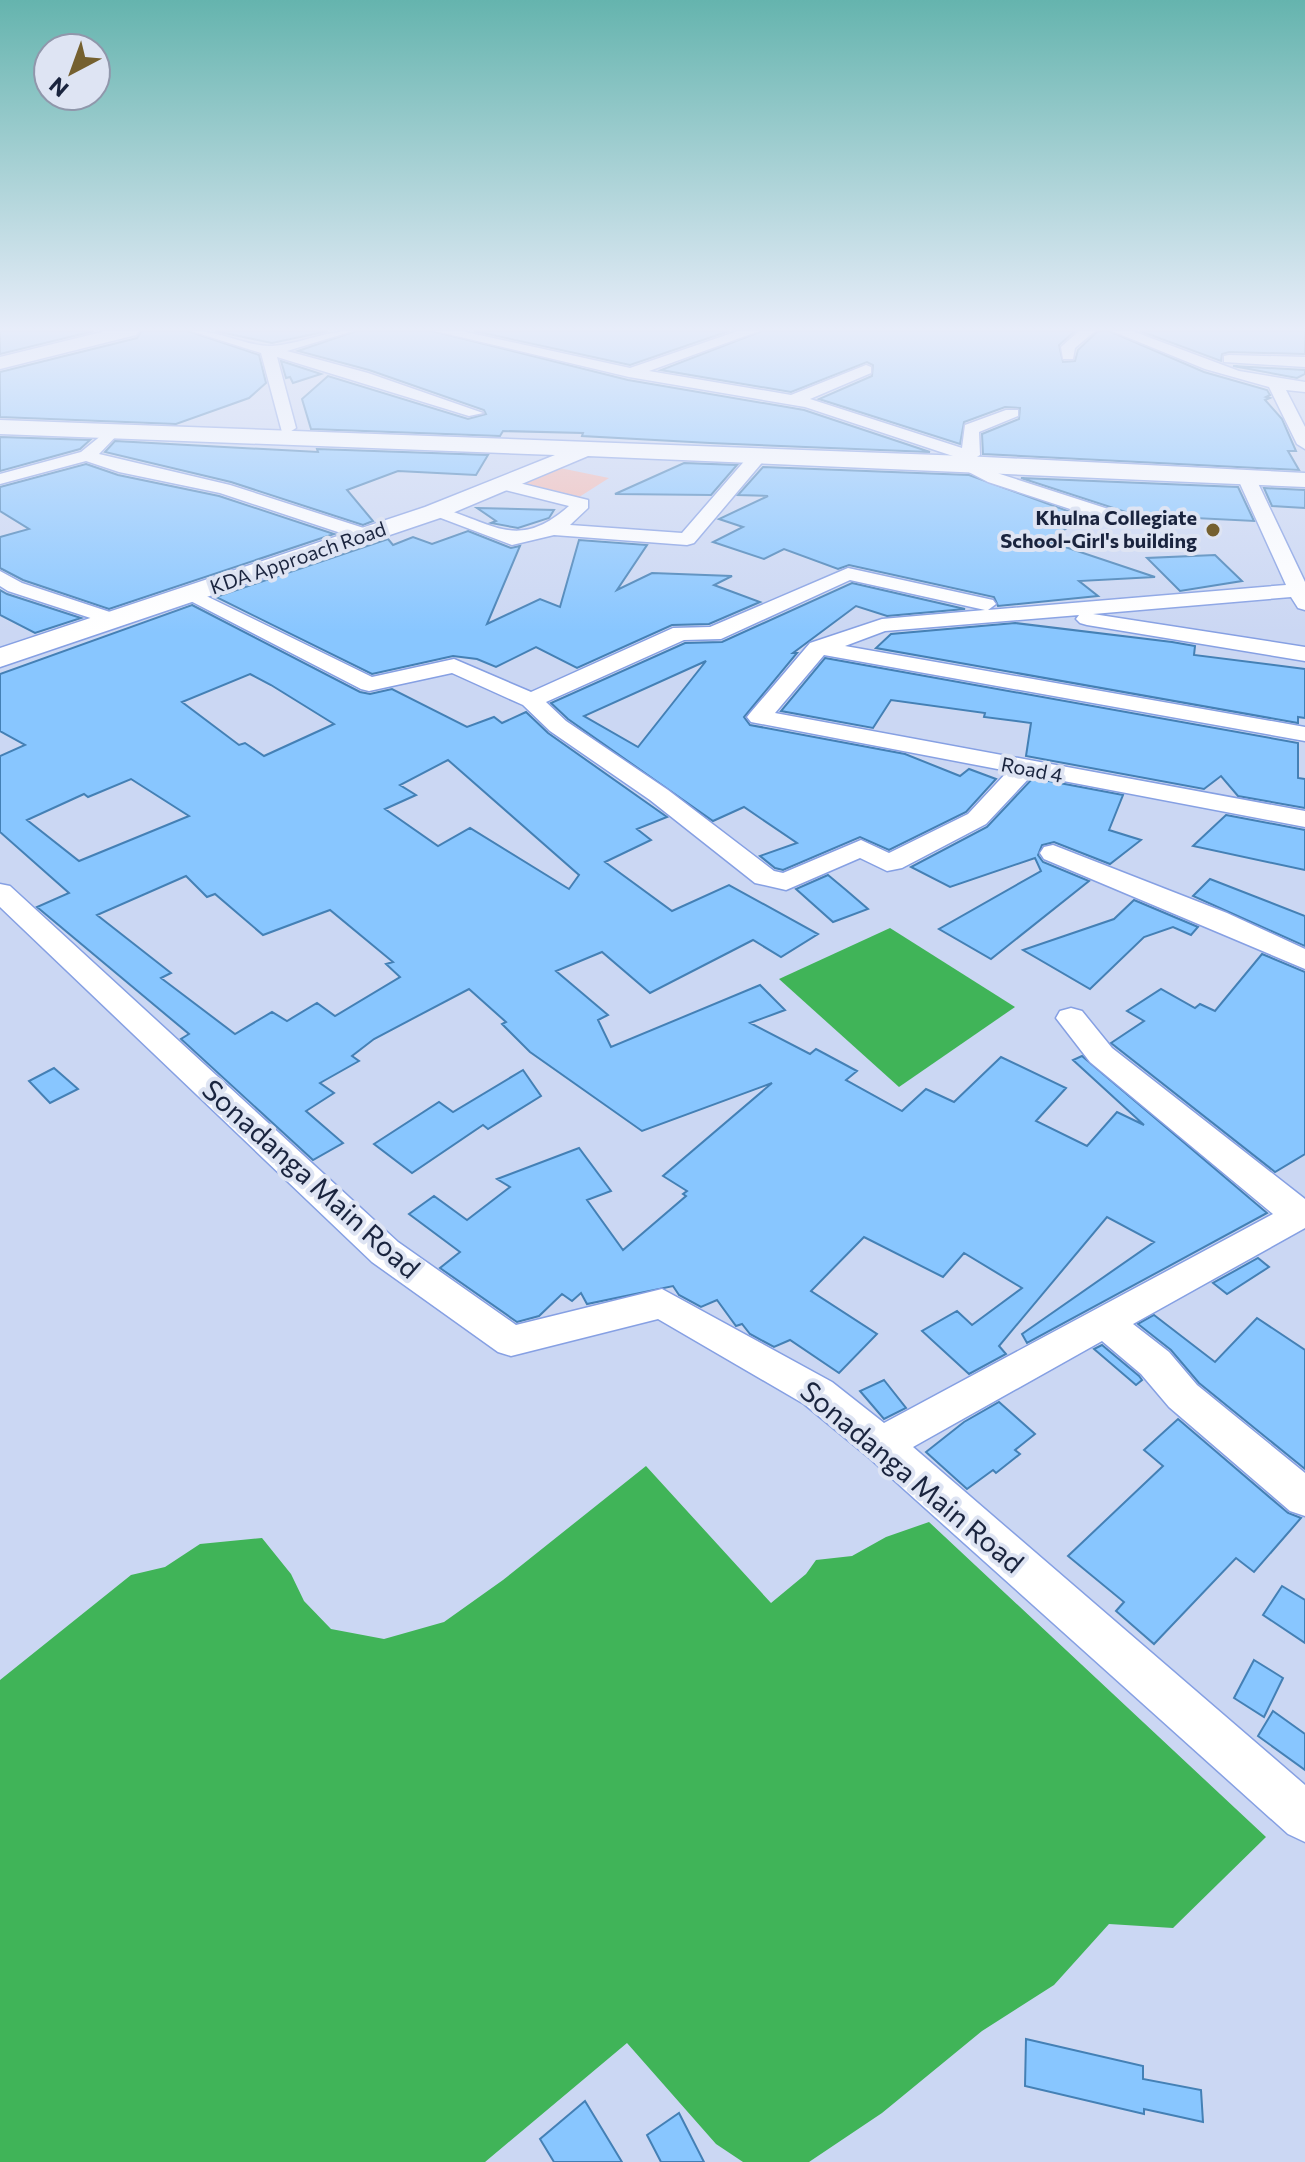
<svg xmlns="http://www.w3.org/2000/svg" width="1305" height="2162" viewBox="0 0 1305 2162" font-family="Commissioner,sans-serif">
<rect width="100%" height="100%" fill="#cbd7f3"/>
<path fill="#f4b9b1" d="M555 467 609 478 576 499 521 486Z"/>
<g fill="#40b458">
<path d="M890 928 1015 1007 899 1087 779 979Z"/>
<path d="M646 1466 771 1603 806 1574 816 1560 852 1556 886 1537 929 1522 1266 1837 1173 1928 1109 1924 1054 1985 982 2031 882 2113 809 2162H743L716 2144 627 2043 485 2162H0V1680L131 1575 165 1567 200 1544 262 1538 291 1574 304 1601 331 1629 384 1639 444 1622 503 1580Z"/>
</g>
<g fill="#88c6ff" stroke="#4480b5" stroke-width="2" fill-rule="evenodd">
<path d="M0 331H94L0 354Z"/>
<path d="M142 331H188L259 355 266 383 249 398 176 424 0 417V372L137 338Z"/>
<path d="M215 331H328L272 343Z"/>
<path d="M356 331H432L628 380 804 410 930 452 710 443 582 436 583 433 503 431 500 436 311 429 302 399 328 376 468 419 486 414 484 410 369 370 298 351Z"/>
<path d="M474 331H729L630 365Z"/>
<path d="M762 331H1075L1059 345 1063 362 1075 361 1078 350 1098 331H1109L1204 372 1267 390 1270 395 1266 397 1270 398 1265 400 1282 419 1296 451H1288L1299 470 983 454 982 434 1019 419 1020 408 1005 407 964 422 960 444 819 399 872 376 873 365 867 362 791 392 661 370Z"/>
<path d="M1140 331H1305V354L1229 352 1222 354 1221 361Z"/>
<path d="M281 361 321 374 293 383 290 377 286 378Z"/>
<path d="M1233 366 1305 370V374L1297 378Z"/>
<path d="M0 437 90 440 80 449 0 471Z"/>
<path d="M115 441 318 452 317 449 488 455 476 475 398 471 347 490 373 521 363 525 231 482 105 452Z"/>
<path d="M684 463 737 465 711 495 615 494Z"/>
<path d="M86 464 118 475 219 496 334 534 109 609 23 580 0 568V537L29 529 0 511V487Z"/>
<path d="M763 467 969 475 1084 517 1047 541 1155 577 1079 581 1098 596 998 606 994 597 849 565 838 569 784 549 764 559 713 542 743 527 719 519 768 496 738 495Z"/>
<path d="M1021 478 1238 487 1254 521 1135 515Z"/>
<path d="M1264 488 1305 490V508L1272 506Z"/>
<path d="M477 508 518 509 554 510 549 518 518 528 491 523 496 521Z"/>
<path d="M468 531 511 548 520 546 487 624 540 599 560 607 579 540 647 545 617 590 652 573 732 576 714 585 760 602 709 624 672 625 577 668 536 647 496 667 477 659 453 656 372 674 216 597 388 539 393 545 413 537 432 544Z"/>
<path d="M1215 555 1242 581 1180 591 1147 558Z"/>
<path d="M852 583 965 609 887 616 856 606 793 653H797L744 717 750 725 905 754 960 776 969 769 996 779 966 812 889 850 860 837 783 870 775 868 760 856 797 843 744 807 713 821 568 719 551 703 685 643 722 642ZM706 661 638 747 584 716Z"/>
<path d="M0 590 7 594 81 618 35 633 0 615Z"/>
<path d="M192 605 360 692 370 694 392 689 467 727 494 717 502 723 526 712 548 733 667 817 637 829 651 840 605 862 672 911 729 885 818 934 781 957 753 940 650 993 602 952 556 971 608 1015 598 1020 611 1047 760 985 785 1010 750 1023 810 1054 816 1049 857 1071 846 1080 902 1111 926 1089 954 1102 1001 1057 1066 1088 1036 1121 1087 1146 1117 1112 1144 1125 1073 1060 1082 1056 1267 1213 1027 1343 1022 1334 1154 1242 1107 1217 999 1346 1006 1354 969 1374 922 1331 957 1311 972 1325 1022 1288 964 1253 943 1277 864 1237 811 1291 877 1334 839 1373 790 1340 774 1347 750 1334 742 1324 736 1326 717 1300 701 1307 679 1295 673 1286 587 1304 581 1293 572 1301 562 1294 539 1316 517 1322 440 1268 460 1252 409 1214 434 1196 467 1220 510 1187 497 1179 579 1148 611 1191 587 1200 623 1250 686 1196 683 1194 687 1191 663 1176 772 1083 642 1131 530 1052 502 1024 506 1022 469 989 374 1039 352 1056 359 1061 320 1083 334 1093 306 1111 343 1143 313 1160 181 1039 189 1034 37 907 69 893 0 832V756L25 745 0 731V674ZM250 674 271 685 334 724 264 756 245 743 239 745 182 702ZM448 760 579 875 569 889 470 828 438 846 385 809 416 795 400 785ZM131 779 189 816 79 861 27 820 84 794 88 797ZM186 876 207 897 215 894 263 935 330 910 393 962 386 964 400 977 335 1016 317 1003 287 1021 272 1012 235 1034 161 978 171 973 97 915Z"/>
<path d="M1015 623 1172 642 1195 646 1194 655 1305 669V718L1298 717V723L876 648 891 634Z"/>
<path d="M825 658 1298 743V778L1305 779V808L1238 796 1221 776 1204 789 1026 756 1031 723 984 717 985 713 891 700 873 728 781 711Z"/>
<path d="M1033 778 1123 795 1109 830 1141 840 1110 864 1054 842 1042 845 1038 855 1043 862 1089 881 991 959 939 929 1041 871 1035 858 950 887 911 867 987 827Z"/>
<path d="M1226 815 1305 830V870L1193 846Z"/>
<path d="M828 875 846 890 868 909 833 922 796 889Z"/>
<path d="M1210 879 1305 916V946L1193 896Z"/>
<path d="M1134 900 1198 927 1191 935 1173 927 1144 937 1090 989 1023 950 1114 919Z"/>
<path d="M1262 954 1305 972V1154L1275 1172 1111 1043 1144 1021 1127 1011 1161 989 1195 1008 1200 1004 1215 1011Z"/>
<path d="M54 1068 78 1089 50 1103 29 1081Z"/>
<path d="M523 1070 541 1096 488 1129 483 1125 412 1173 374 1144 439 1102 453 1112Z"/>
<path d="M1258 1258 1269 1267 1227 1294 1213 1283Z"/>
<path d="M1154 1315 1215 1362 1257 1318 1305 1350V1469L1199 1383 1171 1350 1138 1324Z"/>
<path d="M1102 1345 1139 1376 1142 1380 1136 1385 1094 1349Z"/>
<path d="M884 1380 906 1408 884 1419 860 1391Z"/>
<path d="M999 1402 1035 1434 1015 1450 1020 1454 996 1473 993 1470 967 1489 926 1452 964 1422Z"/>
<path d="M1178 1419 1288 1513 1301 1518 1254 1572 1236 1558 1154 1644 1116 1611 1124 1602 1068 1556 1163 1466 1144 1450Z"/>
<path d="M1282 1586 1305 1600V1643L1263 1615Z"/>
<path d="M1254 1660 1283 1678 1264 1717 1234 1698Z"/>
<path d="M1273 1711 1305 1734V1770L1258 1736Z"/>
<path d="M1026 2039 1143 2066V2079L1201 2090 1203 2122 1144 2109V2114L1025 2086Z"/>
<path d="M585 2101 622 2162H554L540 2139Z"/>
<path d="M679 2113 704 2162H661L647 2135Z"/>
</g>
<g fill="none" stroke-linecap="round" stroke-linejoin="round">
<defs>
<g id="street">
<path d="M191 331C219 330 248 347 272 346 300 344 324 331 353 331L287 351 368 373 483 413 469 416 277 357 296 428 288 433 282 432 261 353Z"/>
<path d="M435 331H461L630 368 738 331H759L649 371 791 395 866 365 871 367V373L810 399 962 448 965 425 1006 410H1018V416L979 432 980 455 972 460 1000 474 1136 518 1138 522 1136 526H1122L988 482 959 467 956 463 962 459 805 407 629 377Z"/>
<path d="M1079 331H1095L1075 348 1073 359H1063L1061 347Z"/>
<path d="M1112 331H1132L1239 371 1305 382V392L1286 390 1305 427V449L1297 444 1269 387 1205 369Z"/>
<path d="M1229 355 1305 357V367L1224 362V356Z"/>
<path d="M113 426 121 431 99 454 230 485 373 531 376 535 373 539H359L220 493 119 472 86 461 0 484V474L81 452Z"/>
<path d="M760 449 769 454 766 458 694 543 687 545 554 535 512 545 425 512 434 506C492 521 516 553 569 506L501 489 498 485 507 480 588 500V508L570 525 682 533 754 450Z"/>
<path d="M1246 472 1255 477 1305 582V610L1298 608 1291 597 1093 614 1305 647V661L1087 625 1080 623 1076 619 1079 615 885 631 845 646 1305 727V741L824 655 775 713 1305 811V827L1032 775 986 824 902 868 887 871 860 858 786 890 755 883 650 800 550 731 523 705 452 673 369 691 361 689 179 595 189 589 196 591 372 677 454 659 531 692 673 628 710 627 848 568 993 600 996 604 988 610 1286 585 1237 477ZM850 580 985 610 882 619 810 643 751 712 747 717 751 722 1008 771 968 814 889 853 861 840 783 873 774 871 668 790 566 721 546 702 684 640 721 639Z"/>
<path d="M0 571 22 583 122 616 126 620 115 626 8 591 0 586Z"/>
<path d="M1053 845 1227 913 1305 949V969L1044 859 1040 853 1044 847Z"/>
<path d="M0 884 10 886 398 1242 516 1325 662 1289 832 1382 884 1423 1273 1214 1090 1062 1056 1018 1060 1011 1071 1008 1082 1011 1112 1048 1305 1199V1228L1133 1324 1169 1352 1197 1385 1305 1473V1516L1290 1511 1169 1407 1141 1374 1102 1341 913 1447 1305 1785V1842L1288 1834 867 1456 804 1404 658 1319 511 1356 498 1352 372 1262 0 907Z"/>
</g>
<g id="secondary">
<path d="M106 331H139L136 335 0 369V357Z"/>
<path d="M0 420 965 456 1305 473V487L588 456 443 517 0 667V648L425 507 555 455 0 434Z"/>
</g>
</defs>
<use href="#street" stroke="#86a0e3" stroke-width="3"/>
<use href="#secondary" stroke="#86a0e3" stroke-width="3"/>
<use href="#street" fill="#fff" fill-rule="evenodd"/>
<use href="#secondary" fill="#fff" fill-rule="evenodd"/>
</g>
<linearGradient id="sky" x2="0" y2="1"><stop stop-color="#65b4ae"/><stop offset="0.52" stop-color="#e8edfa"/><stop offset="1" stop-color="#e8edfa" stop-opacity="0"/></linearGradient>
<rect width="1305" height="633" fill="url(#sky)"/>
<circle fill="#75602f" stroke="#dee4f3" stroke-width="3" cx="1213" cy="530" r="8"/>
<g text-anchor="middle" stroke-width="8" stroke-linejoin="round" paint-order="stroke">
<g font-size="20" font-weight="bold" fill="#1a243e" stroke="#dee4f3" text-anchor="end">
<text x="1197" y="525">Khulna Collegiate<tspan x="1197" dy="23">School-Girl's building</tspan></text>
</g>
<g font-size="20" fill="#1a243e" stroke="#dee4f3">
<text transform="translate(298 558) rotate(-19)" y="7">KDA Approach Road</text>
<text transform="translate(1032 770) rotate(11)" y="7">Road 4</text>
</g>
<g font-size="28" fill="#1a243e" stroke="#dee4f3">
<text transform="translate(311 1179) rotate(42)" y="10">Sonadanga Main Road</text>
<text transform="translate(912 1477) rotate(40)" y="10">Sonadanga Main Road</text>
</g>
</g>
<g transform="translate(72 72) rotate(221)"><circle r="38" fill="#dee4f3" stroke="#9097ab" stroke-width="2"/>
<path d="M0-6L14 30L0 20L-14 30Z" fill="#75602f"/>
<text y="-12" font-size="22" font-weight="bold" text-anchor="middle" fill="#1a243e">N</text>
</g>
</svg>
